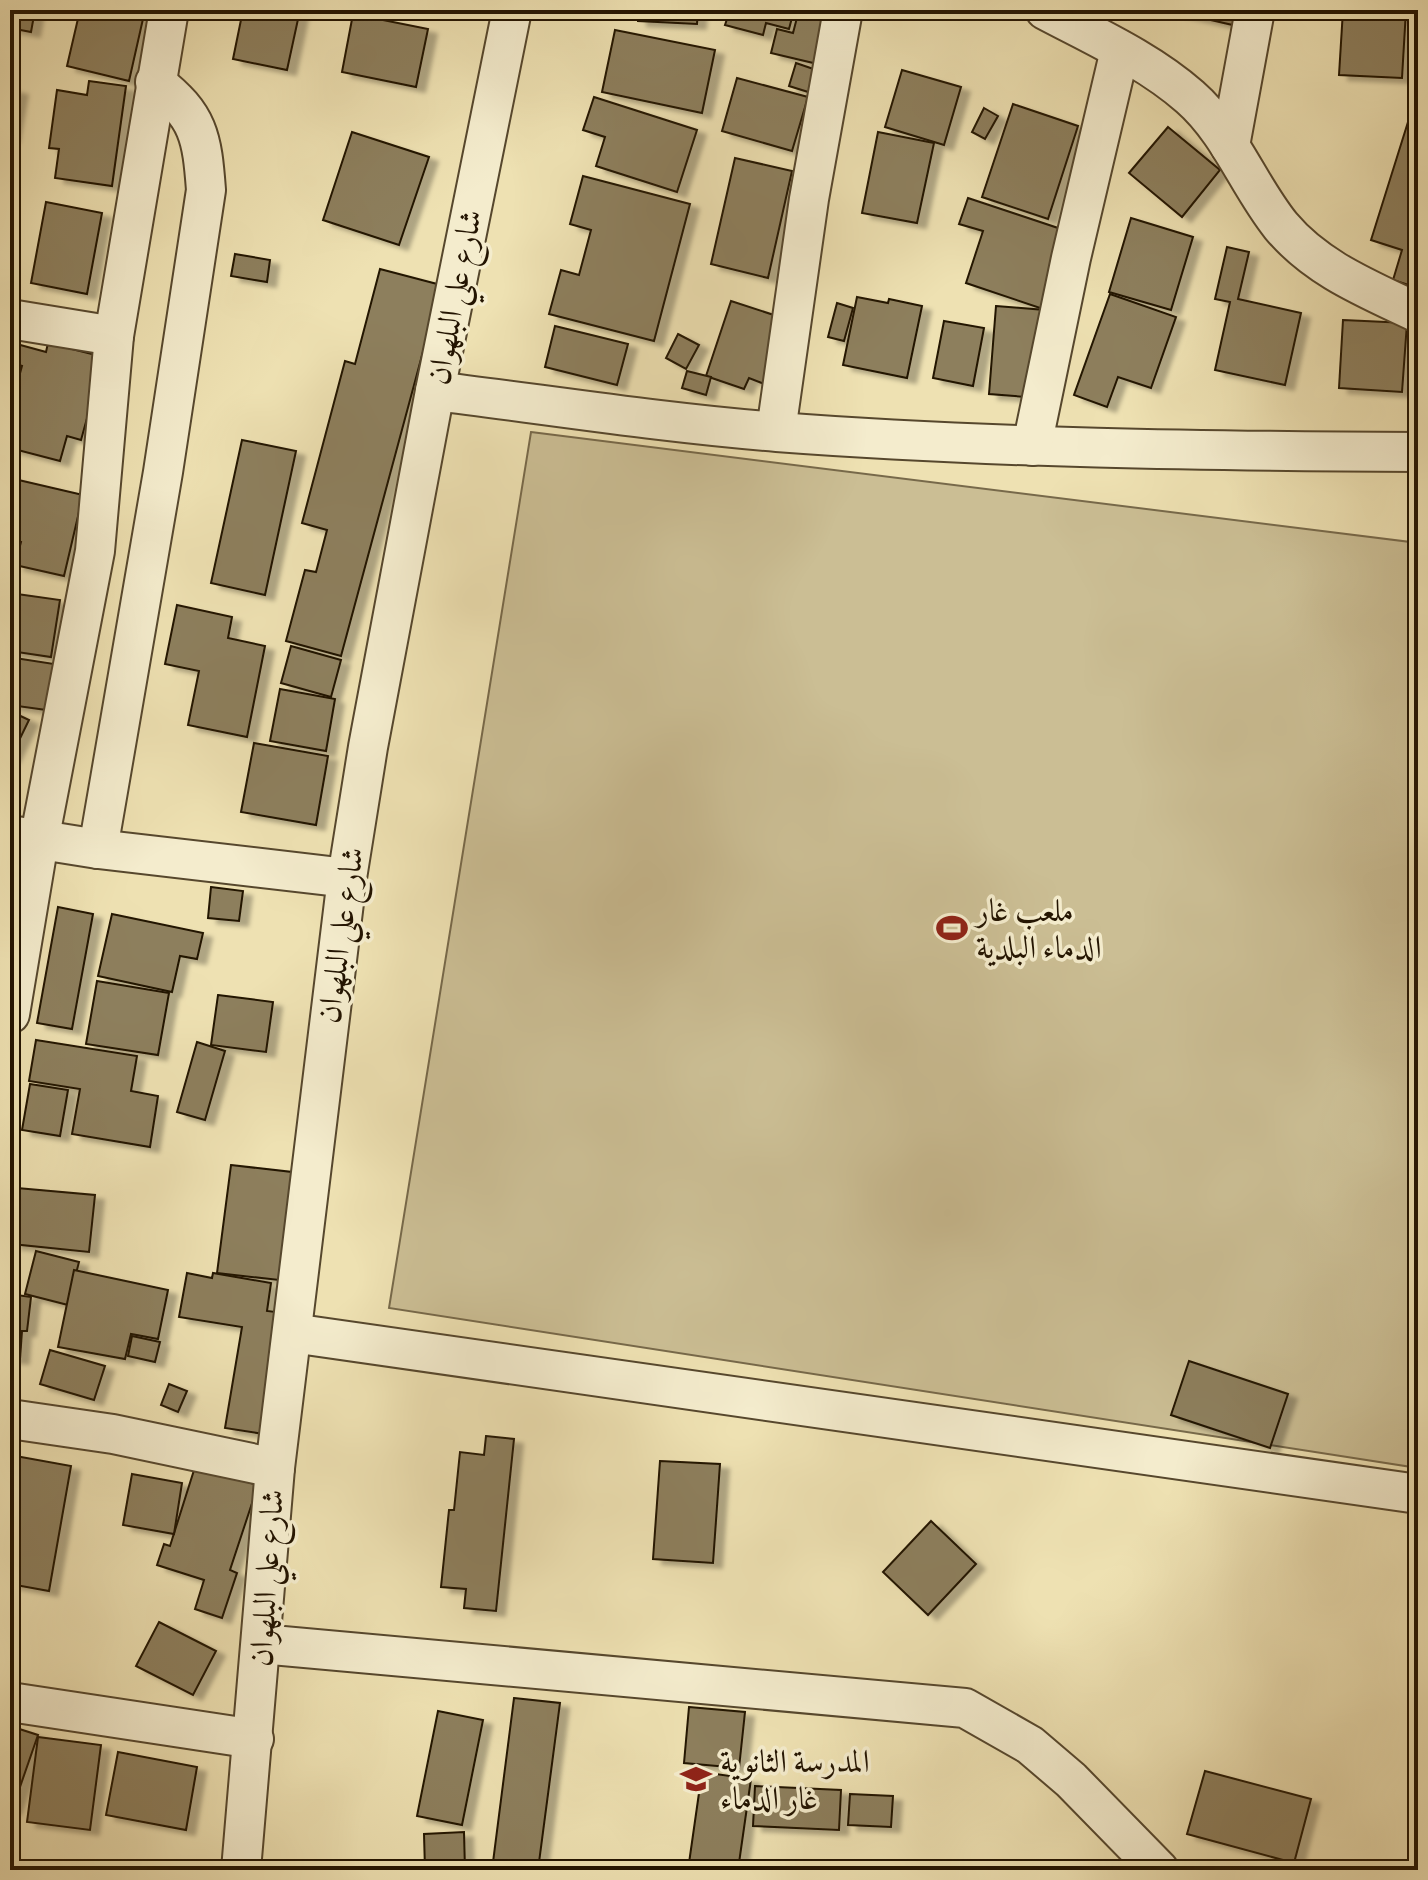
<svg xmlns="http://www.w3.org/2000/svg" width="1428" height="1880" viewBox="0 0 1428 1880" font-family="Vollkorn,Amiri,serif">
<defs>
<filter id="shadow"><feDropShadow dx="9" dy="5" stdDeviation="2" flood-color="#0004"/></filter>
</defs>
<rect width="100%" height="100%" fill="#eee1b2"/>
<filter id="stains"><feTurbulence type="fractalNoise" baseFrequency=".0025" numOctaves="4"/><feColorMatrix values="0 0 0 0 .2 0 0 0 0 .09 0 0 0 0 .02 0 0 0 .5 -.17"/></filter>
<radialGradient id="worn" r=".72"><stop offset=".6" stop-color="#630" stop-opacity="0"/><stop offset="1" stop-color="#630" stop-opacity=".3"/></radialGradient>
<path fill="#cbbe94" stroke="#77694a" stroke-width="2" d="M531 432 1418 543V1468L389 1308Z"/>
<g fill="#8d7f5d" stroke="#231401" stroke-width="2" filter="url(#shadow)">
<path d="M10 10H35L31 32 10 28Z"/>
<path d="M80 10H145L129 81 67 66Z"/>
<path d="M243 10H300L287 70 233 59Z"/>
<path d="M638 10H698L697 24 638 21Z"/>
<path d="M730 10H794L789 29 766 23 763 35 725 25Z"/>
<path d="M799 10H839L826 66 771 53 777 29 793 33Z"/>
<path d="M1177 10H1241L1237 26 1176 12Z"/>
<path d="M1343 10H1406L1402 78 1339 75Z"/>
<path d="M353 14 428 29 416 87 342 72Z"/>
<path d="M615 30 715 50 702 113 602 92Z"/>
<path d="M796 63 828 74 821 96 789 86Z"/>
<path d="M902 70 961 87 944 145 885 127Z"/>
<path d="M737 78 808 97 792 151 722 131Z"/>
<path d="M89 81 126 86 112 186 55 178 59 149 49 148 57 90 87 95Z"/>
<path d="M10 88 19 90 10 139Z"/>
<path d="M594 97 697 130 677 192 596 166 605 137 583 130Z"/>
<path d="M1013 104 1078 126 1048 219 982 197Z"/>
<path d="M1413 106 1418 108V288L1393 280 1402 250 1371 240Z"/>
<path d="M984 108 998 116 985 139 972 132Z"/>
<path d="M1168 127 1220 170 1182 217 1129 173Z"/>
<path d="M352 132 429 157 399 245 323 220Z"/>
<path d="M878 132 934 143 917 223 862 213Z"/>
<path d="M735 158 792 171 768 278 711 264Z"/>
<path d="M583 176 690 204 654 341 549 314 561 270 579 275 591 230 570 224Z"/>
<path d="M968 198 1070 232 1043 309 966 283 983 231 959 224Z"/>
<path d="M46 202 102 213 87 294 31 283Z"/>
<path d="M1131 218 1193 237 1171 310 1109 292Z"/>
<path d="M1227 247 1249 252 1238 299 1301 313 1285 385 1215 370 1230 302 1215 299Z"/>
<path d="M235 254 270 260 267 282 231 276Z"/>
<path d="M380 269 441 285 341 656 286 641 305 570 316 572 327 530 302 523 345 361 355 364Z"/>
<path d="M1110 294 1176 317 1151 388 1118 377 1107 407 1074 395Z"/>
<path d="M857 297 888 303 889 299 922 306 907 378 843 365Z"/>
<path d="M731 301 789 320 767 385 749 378 744 389 706 376Z"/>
<path d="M837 303 853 308 844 341 828 337Z"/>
<path d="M996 306 1045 310 1038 398 989 394Z"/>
<path d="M1343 320 1407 323 1402 392 1339 388Z"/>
<path d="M944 321 984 328 973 386 933 378Z"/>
<path d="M555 326 628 344 617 385 545 367Z"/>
<path d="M678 334 699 345 686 369 666 358Z"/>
<path d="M13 343 46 352 48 343 104 357 81 440 67 436 60 461 10 448V410L22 366 10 362Z"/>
<path d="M687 371 711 377 706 395 682 388Z"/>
<path d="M242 440 296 451 265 595 211 583Z"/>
<path d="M10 478 83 495 64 576 15 565 21 542 10 539Z"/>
<path d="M10 593 60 600 51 657 10 651Z"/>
<path d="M177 605 232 617 228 638 265 646 247 737 188 725 199 671 165 664Z"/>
<path d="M291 646 341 660 331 697 281 683Z"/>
<path d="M15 658 67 666 61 712 10 705Z"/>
<path d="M280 689 335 699 326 751 270 741Z"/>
<path d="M10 711 29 720 10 759Z"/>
<path d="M254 743 328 756 316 825 241 812Z"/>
<path d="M211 887 243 891 239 921 208 918Z"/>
<path d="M58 907 93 914 72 1029 37 1023Z"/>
<path d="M112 914 203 933 197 959 180 956 172 992 98 976Z"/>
<path d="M97 981 169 993 158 1055 86 1044Z"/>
<path d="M218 995 273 1002 266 1052 211 1045Z"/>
<path d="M36 1040 137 1056 131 1091 158 1096 150 1147 72 1134 80 1089 29 1081Z"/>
<path d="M197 1042 225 1051 205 1120 177 1112Z"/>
<path d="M30 1084 68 1090 60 1136 22 1130Z"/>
<path d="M231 1165 292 1172 279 1280 217 1273Z"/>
<path d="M17 1188 95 1195 89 1252 12 1244Z"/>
<path d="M36 1251 79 1262 68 1305 25 1294Z"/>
<path d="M74 1270 168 1290 158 1339 131 1334 125 1359 58 1347Z"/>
<path d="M187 1273 212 1278 213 1273 271 1283 267 1311 284 1313 264 1434 225 1428 242 1327 179 1317Z"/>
<path d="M10 1294 31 1297 27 1331H22L20 1359 10 1358Z"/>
<path d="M132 1336 160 1342 155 1362 128 1356Z"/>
<path d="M50 1350 105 1366 94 1400 40 1384Z"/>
<path d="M1189 1361 1288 1394 1270 1448 1171 1415Z"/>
<path d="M169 1384 187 1391 178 1412 161 1405Z"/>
<path d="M486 1436 514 1439 496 1611 464 1608 466 1589 441 1587 449 1510H454L460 1452 484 1455Z"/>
<path d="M10 1455 71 1466 49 1591 10 1584Z"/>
<path d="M660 1461 720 1464 713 1563 653 1559Z"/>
<path d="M195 1467 258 1485 230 1570 237 1573 222 1618 195 1609 204 1580 157 1565 164 1544 170 1546Z"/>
<path d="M132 1474 182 1483 174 1534 123 1525Z"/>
<path d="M931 1521 976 1564 928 1615 883 1572Z"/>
<path d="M159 1622 216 1651 193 1695 136 1666Z"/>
<path d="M514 1698 560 1703 538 1870H492Z"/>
<path d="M689 1707 745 1712 739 1768 684 1763Z"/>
<path d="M438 1711 483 1720 462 1825 417 1816Z"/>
<path d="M10 1726 38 1735 12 1810 10 1809Z"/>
<path d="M38 1737 101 1745 90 1830 27 1822Z"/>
<path d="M118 1752 197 1767 186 1830 106 1815Z"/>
<path d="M1205 1771 1311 1799 1294 1863 1187 1834Z"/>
<path d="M702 1772 751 1779 738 1870H688Z"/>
<path d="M755 1786 841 1790 839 1830 753 1826Z"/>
<path d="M850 1794 893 1796 891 1827 848 1825Z"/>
<path d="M464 1832 465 1870H425L424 1834Z"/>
<path d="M166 1863 219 1867 218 1870H166Z"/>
<path d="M1286 1865 1336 1870H1285Z"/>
</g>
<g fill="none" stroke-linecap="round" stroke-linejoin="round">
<defs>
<g id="minor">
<path d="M1045 10C1094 36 1148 60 1190 97 1230 132 1248 185 1281 226 1317 269 1368 289 1418 313"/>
<path d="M1230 146 1255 10"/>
<path d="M10 319 114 336"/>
<path d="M435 391C549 405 663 423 777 432 990 448 1204 451 1418 452"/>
<path d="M776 431 809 199 843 10"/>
<path d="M1032 446 1071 258 1120 50"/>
<path d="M10 835 98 849 347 878"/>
<path d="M98 849 163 472 206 190C202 137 199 116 155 82"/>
<path d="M10 1014 39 841 95 551 114 336 169 10"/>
<path d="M292 1333 1418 1494"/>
<path d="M10 1419 113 1434 275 1468"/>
<path d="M261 1644 965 1708 1030 1745 1071 1780 1159 1870"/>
<path d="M10 1702 254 1739"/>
<path d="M241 1870 275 1468 347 878 368 747 435 391 512 10"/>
</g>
</defs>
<use href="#minor" stroke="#56472d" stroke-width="42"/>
<use href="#minor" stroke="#f4eccd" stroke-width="38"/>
</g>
<defs>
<symbol id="stadium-bare" viewBox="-9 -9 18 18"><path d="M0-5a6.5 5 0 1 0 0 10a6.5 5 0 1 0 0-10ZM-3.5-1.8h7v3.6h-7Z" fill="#8f2418" stroke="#f4eccd" stroke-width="2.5" paint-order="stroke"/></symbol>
<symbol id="school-bare" viewBox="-9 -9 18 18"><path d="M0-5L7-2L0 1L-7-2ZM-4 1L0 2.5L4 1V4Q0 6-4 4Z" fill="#8f2418" stroke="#f4eccd" stroke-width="2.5" paint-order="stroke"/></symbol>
</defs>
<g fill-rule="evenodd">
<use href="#stadium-bare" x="930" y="906" width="44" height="44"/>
<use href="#school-bare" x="674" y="1757" width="44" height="44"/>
</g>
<g text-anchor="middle" stroke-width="7" stroke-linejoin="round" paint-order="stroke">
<g font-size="32" fill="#231401" stroke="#f4eccd">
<text transform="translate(454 297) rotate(-79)" y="11">شارع علي البلهوان</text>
<text transform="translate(340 935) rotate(-82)" y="11">شارع علي البلهوان</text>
<text transform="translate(266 1578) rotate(-86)" y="11">شارع علي البلهوان</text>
</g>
<g font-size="32" fill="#231401" stroke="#f4eccd" text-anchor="start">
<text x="976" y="921">ملعب غار<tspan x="976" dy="37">الدماء البلدية</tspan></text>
<text x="720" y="1772">المدرسة الثانوية<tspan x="720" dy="37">غار الدماء</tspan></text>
</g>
</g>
<rect width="1428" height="1880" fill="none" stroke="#eee1b2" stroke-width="40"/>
<rect x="12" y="12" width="1404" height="1856" fill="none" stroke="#231401" stroke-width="4"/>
<rect x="20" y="20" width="1388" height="1840" fill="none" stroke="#231401" stroke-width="2"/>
<rect width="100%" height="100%" filter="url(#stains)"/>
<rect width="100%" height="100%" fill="url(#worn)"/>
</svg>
